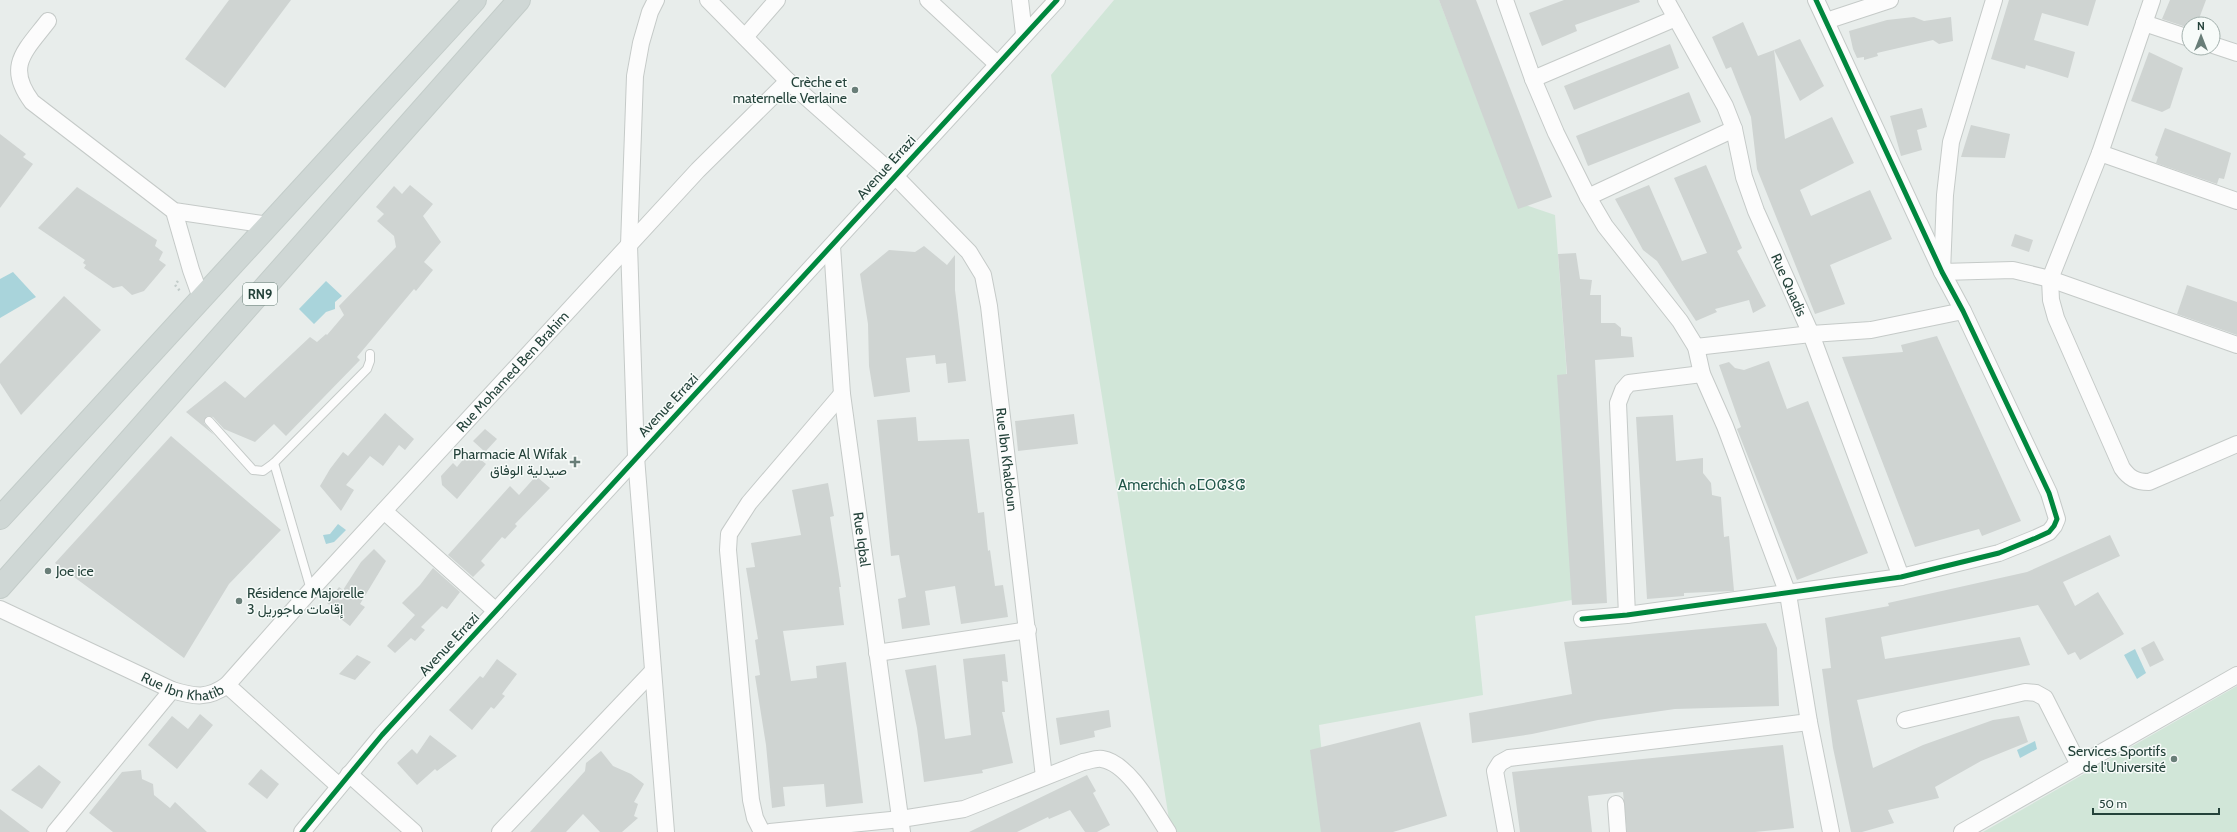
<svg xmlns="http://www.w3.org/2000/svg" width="2237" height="832" viewBox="0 0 2237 832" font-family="Cabin,Vazirmatn,'Noto Sans Tifinagh',sans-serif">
<rect width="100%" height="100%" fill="#e8edeb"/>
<g fill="#d1e6d8">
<path d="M1114 0H1439L1517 202 1555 215 1566 363 1578 599 1475 616 1483 695 1319 725 1330 832H1171L1051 75Z"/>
<path d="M2237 686V832H1983Z"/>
</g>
<g fill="#a9d4db">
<path d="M13 272 36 297 0 318V279Z"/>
<path d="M326 281 342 296 335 302V309L326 312 314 324 299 309Z"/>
<path d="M338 524 346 530 334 542 326 544 323 535 330 534Z"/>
<path d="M2135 649 2146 673 2137 679 2124 655Z"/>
<path d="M2035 741 2037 749 2020 758 2017 750Z"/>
</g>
<g fill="#cfd4d2">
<path d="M229 0H291L225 88 185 59Z"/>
<path d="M1439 0H1476L1552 197 1518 209Z"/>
<path d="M1564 0H1639L1640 2 1575 25 1577 31 1542 46 1529 13Z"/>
<path d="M2009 0H2096L2088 26 2042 13 2034 40 2075 52 2068 78 2026 65 2025 69 1991 59Z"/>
<path d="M2170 0H2206L2197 24H2189V28L2162 19Z"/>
<path d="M1914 17 1924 21 1951 17 1953 41 1939 44 1933 40 1877 53 1878 56 1864 60V57L1857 58 1853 49 1849 31 1887 20Z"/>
<path d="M1743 22 1758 56 1774 50 1785 139 1832 117 1854 163 1800 190 1811 216 1870 190 1892 239 1830 265 1845 304 1815 314 1757 169 1751 117 1731 67 1726 69 1712 37Z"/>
<path d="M1800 39 1824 86 1800 101 1774 50Z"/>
<path d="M1670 44 1679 68 1574 110 1564 86Z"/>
<path d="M2149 52 2183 68 2170 108 2162 112 2131 101Z"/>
<path d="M1689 92 1701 122 1588 166 1576 136Z"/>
<path d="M1922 108 1927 127 1917 130 1922 150 1901 156 1890 116Z"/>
<path d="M1971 125 2010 134 2005 158 1961 157Z"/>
<path d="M2165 128 2231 153 2224 179 2219 178 2217 184 2156 163 2158 157 2155 155Z"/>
<path d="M0 134 26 154 23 157 33 164 0 208Z"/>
<path d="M1706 165 1742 248 1737 251 1766 306 1753 313 1749 300 1715 309 1717 312 1696 321 1657 261 1643 250 1615 199 1649 185 1682 261 1707 253 1674 178Z"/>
<path d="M410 185 433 204 423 216 441 242 424 262 433 270 416 291 414 289 357 357 360 360 286 436 274 424 255 442 224 429 213 417 207 416 204 423 214 435 186 412 225 381 245 398 310 337 317 342 326 334 327 335 344 315 339 306 396 247 394 236 377 221 384 214 376 207 394 186 402 194Z"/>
<path d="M77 187 157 240 155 246 163 252 159 260 166 265 144 291 132 295 122 286 113 288 84 268 86 265 83 263 85 260 38 228Z"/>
<path d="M2015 234 2033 240 2029 252 2011 246Z"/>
<path d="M924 246 947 265 955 255V290L966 381 948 383 946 363 936 364 935 355 906 358 910 392 874 397 869 366 868 324 860 274 889 250 915 252Z"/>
<path d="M1576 253 1580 279 1592 280 1590 295H1601V323H1615L1621 328V336L1632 337 1634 357 1595 360 1607 603 1572 605 1557 375 1567 374 1558 254Z"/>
<path d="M2187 285 2237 302V335L2177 314Z"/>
<path d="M64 296 101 330 21 415 0 383V364Z"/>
<path d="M1937 336 2021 521 1982 536 1979 529 1915 547 1842 357 1903 352 1901 345Z"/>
<path d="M1769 361 1787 409 1808 401 1868 553 1797 580 1737 429 1741 427 1719 365 1729 362 1735 368 1744 370Z"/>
<path d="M385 413 414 439 405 450 399 445 383 466 370 456 346 485 354 490 341 511 320 486 330 469 343 452 348 456Z"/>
<path d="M1074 414 1078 444 1018 451 1015 421Z"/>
<path d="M1673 415 1676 461 1703 458V473L1711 483 1712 495 1721 497 1724 537 1729 536 1734 591 1684 593V596L1647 599 1636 417Z"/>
<path d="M916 417 918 441 969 439 978 513 984 512 988 551 990 550 995 586 1003 585 1008 617 961 624 955 586 925 591 930 625 902 629 898 599 906 597 899 555 891 556 877 420Z"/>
<path d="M485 429 497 439 485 452 473 441Z"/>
<path d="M171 436 281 530 229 584 184 658 55 563Z"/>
<path d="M470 451 486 464 457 499 442 485 441 476 453 463 457 467Z"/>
<path d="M536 476 550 488 515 524 517 526 505 539 502 537 481 561 485 565 473 577 448 555 510 486 519 495Z"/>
<path d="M828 483 834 516 830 517 841 587H839L844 625 783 631 791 681 817 678 816 666 846 662 863 803 826 807 824 784 783 787 785 806 772 808 766 745 755 676 760 675 755 640 758 639 746 568 755 567 751 543 801 535 792 490Z"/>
<path d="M2110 535 2120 556 2063 582 2075 606 2098 592 2124 634 2080 660 2075 652 2068 655 2038 605 1881 637 1885 659 2020 637 2030 665 1857 700 1873 768 1923 745 1993 720 2019 716 2028 742 1981 761 1935 787 1939 798 1888 810 1894 823 1862 832H1851L1833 748 1822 669 1831 668 1825 618 1889 606 1888 603 2027 572Z"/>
<path d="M374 549 386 561 360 604 365 607 350 626 337 616 339 613 327 603 339 587 343 590 361 562Z"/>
<path d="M433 568 460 592 447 609 442 606 421 627 425 630 415 641 411 638 395 653 387 646 415 615 402 603 420 585Z"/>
<path d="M1766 623 1777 648 1779 706 1675 709 1598 720 1532 734 1472 743 1469 713 1572 694 1564 642Z"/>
<path d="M2154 641 2164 660 2150 667 2141 648Z"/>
<path d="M1005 654 1008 682 1002 681 1005 712H1002L1013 763 982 770 983 773 924 782 917 728 905 670 936 665 945 739 971 735 963 659Z"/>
<path d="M357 655 371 662 355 680 339 674Z"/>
<path d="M497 659 517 674 502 694 505 696 494 709 491 707 472 730 449 710 480 676 483 678Z"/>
<path d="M1109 710 1111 727 1094 731 1095 737 1060 745 1056 718Z"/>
<path d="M200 714 213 725 177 769 148 745 172 716 188 729Z"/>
<path d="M1420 722 1447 816 1393 832H1321L1310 750Z"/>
<path d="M430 735 457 756 437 771 435 769 417 785 397 763 412 749 417 754Z"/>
<path d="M1783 745 1794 828 1755 832H1627L1623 792 1588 796 1592 832H1520L1512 772Z"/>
<path d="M601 751 613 766 631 774 644 784 634 802 638 804 634 816 638 818 622 832H600L583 814 566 832H530L585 771 586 763Z"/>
<path d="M39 765 61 782 42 809 11 790Z"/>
<path d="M261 769 279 784 267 799 248 784Z"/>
<path d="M141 770 142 779 153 784 154 795 170 808 175 802 207 832H113L89 813 122 772Z"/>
<path d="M1087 775 1096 791 1093 793 1110 825 1097 832H1085L1070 810 1049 819 1048 817 1017 832H969Z"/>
<path d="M0 809 30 832H0Z"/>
</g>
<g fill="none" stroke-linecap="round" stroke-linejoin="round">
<defs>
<g id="service">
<path d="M209 421 253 470 263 471 274 463 367 369 370 361V354"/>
<path d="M274 463 311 590"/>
</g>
<g id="minor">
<path d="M656 0 650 12 641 43 635 76 629 245 636 457 666 832"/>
<path id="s1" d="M708 0 788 81 894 175 969 252 983 275 989 306 1044 777"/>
<path d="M928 0 997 64"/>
<path d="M1020 0 1024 34"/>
<path d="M1505 0 1533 79 1556 133 1588 197 1605 226 1680 321 1696 347 1702 374 1725 426 1788 594 1809 722 1831 832"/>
<path id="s2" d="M1666 0 1725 106 1734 129 1744 177 1756 211 1811 334 1901 577"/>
<path d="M1994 0 1951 142 1945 195 1942 272 2013 270 2050 279 2237 345"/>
<path d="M2152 0 2100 153 2050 279 2051 300 2056 318 2122 468C2129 478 2136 482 2149 482L2237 444"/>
<path d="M48 21C25 51 5 66 32 102L174 211 269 225"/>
<path d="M1826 21 1890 0"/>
<path d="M2144 23 2189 38"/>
<path d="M745 37 777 0"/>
<path d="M2213 45 2237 53"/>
<path d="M1533 79 1676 18"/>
<path d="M2100 153 2237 201"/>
<path d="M1588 197 1734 129"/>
<path d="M174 211 191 270 201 298"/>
<path id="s3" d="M832 246 842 394 902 832"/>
<path d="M1696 347 1811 334 1871 330 1963 311"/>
<path d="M384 511 496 611"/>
<path id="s4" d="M0 609 172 690C195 697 208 699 227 685L339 786"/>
<path d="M1627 615 1618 403 1623 390 1629 383 1702 374"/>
<path d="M1582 619 1627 615 1901 577 1999 553 2036 538 2049 532 2054 526 2057 519 2049 493 1963 311 1942 272 1816 0"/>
<path d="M877 653 1028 630"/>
<path id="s5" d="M227 685 311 590 698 170 788 81"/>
<path d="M1905 720 2025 692 2036 693 2045 698 2079 765"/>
<path d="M349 774 414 832"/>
<path d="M1616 804 1618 832"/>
<path d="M55 832 172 690"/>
<path d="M302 832 382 735 1057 0"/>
<path d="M500 832 653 671"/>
<path d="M762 832 755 818 751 800 728 550 729 534 749 503 842 394"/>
<path d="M770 832 901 819 964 809 1083 762C1089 761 1096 758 1102 759 1129 763 1154 811 1168 832"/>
<path d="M1506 832 1495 771 1500 763 1509 758 1809 722"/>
<path d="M1962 832 2237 675"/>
</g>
<g id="primary">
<path d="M0 518 475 0"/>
<path d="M0 587 519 0"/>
</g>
</defs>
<use href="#service" stroke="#c5cac8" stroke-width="10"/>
<use href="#minor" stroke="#c5cac8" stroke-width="18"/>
<use href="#primary" stroke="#c3ccc9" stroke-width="24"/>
<path stroke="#c3ccca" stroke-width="2.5" stroke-dasharray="2 3" stroke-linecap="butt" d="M178 281 175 285 180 291"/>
<use href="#service" stroke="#fcfcfc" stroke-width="8"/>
<use href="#minor" stroke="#fcfcfc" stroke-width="16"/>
<use href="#primary" stroke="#cfd7d5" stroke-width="22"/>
<defs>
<g id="cycleway">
<path d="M1582 619 1627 615 1901 577 1999 553 2036 538 2049 532 2054 526 2057 519 2049 493 1963 311 1942 272 1816 0"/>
<path d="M302 832 382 735 1057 0"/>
</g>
</defs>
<use href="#cycleway" stroke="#f7fbf9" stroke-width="8"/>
<use href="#cycleway" stroke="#00873e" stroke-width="5"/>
</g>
<g fill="#697e78" stroke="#f7fbf9" stroke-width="1.5">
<circle cx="855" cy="90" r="4"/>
<path d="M573 456h4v4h4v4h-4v4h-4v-4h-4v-4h4z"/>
<circle cx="48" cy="571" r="4"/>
<circle cx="239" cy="601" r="4"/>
<circle cx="2174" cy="759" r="4"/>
</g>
<g text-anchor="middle" stroke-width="3" stroke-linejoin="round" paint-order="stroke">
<rect fill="#f7fbf9" stroke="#637a73" stroke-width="1" x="243" y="283" width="34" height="22" rx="3"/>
<g font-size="13" font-weight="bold" fill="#24423a">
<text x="260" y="299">RN9</text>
</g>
<g font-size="14" fill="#24423a" stroke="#f7fbf9" text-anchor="end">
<text x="847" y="87">Crèche et<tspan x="847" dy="16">maternelle Verlaine</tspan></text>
<text x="567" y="459">Pharmacie Al Wifak<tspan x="567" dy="16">صيدلية الوفاق</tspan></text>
<text x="56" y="576" text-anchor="start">Joe ice</text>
<text x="247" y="598" text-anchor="start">Résidence Majorelle<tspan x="247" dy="16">إقامات ماجوريل 3</tspan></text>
<text x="2166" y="756">Services Sportifs<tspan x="2166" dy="16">de l'Université</tspan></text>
</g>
<g font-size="14" fill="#24423a" stroke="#f7fbf9">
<text transform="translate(886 167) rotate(-48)" y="5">Avenue Errazi</text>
<text dy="5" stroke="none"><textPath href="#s2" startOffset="312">Rue Quadis</textPath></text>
<text dy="5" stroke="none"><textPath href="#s5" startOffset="424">Rue Mohamed Ben Brahim</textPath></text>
<text transform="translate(668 405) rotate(-47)" y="5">Avenue Errazi</text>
<text dy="5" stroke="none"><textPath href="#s1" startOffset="576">Rue Ibn Khaldoun</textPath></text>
<text dy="5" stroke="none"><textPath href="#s3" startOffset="295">Rue Iqbal</textPath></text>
<text transform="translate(449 644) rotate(-47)" y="5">Avenue Errazi</text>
<text dy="5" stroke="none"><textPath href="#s4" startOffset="200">Rue Ibn Khatib</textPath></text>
</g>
<g font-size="15" fill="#1f5548" stroke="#f7fbf9">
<text x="1182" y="490">Amerchich ⴰⵎⵔⵛⵉⵛ</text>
</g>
</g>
<g transform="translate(2201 36)"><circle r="19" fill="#f7fbf9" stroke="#a3b1ad"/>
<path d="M0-3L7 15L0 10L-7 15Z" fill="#697e78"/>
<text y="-6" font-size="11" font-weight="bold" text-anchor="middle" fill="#24423a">N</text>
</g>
<path d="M2093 808v6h126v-6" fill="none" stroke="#24423a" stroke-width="2"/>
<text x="2099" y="808" font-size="12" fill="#24423a" stroke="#f7fbf9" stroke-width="3" paint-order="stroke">50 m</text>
</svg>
